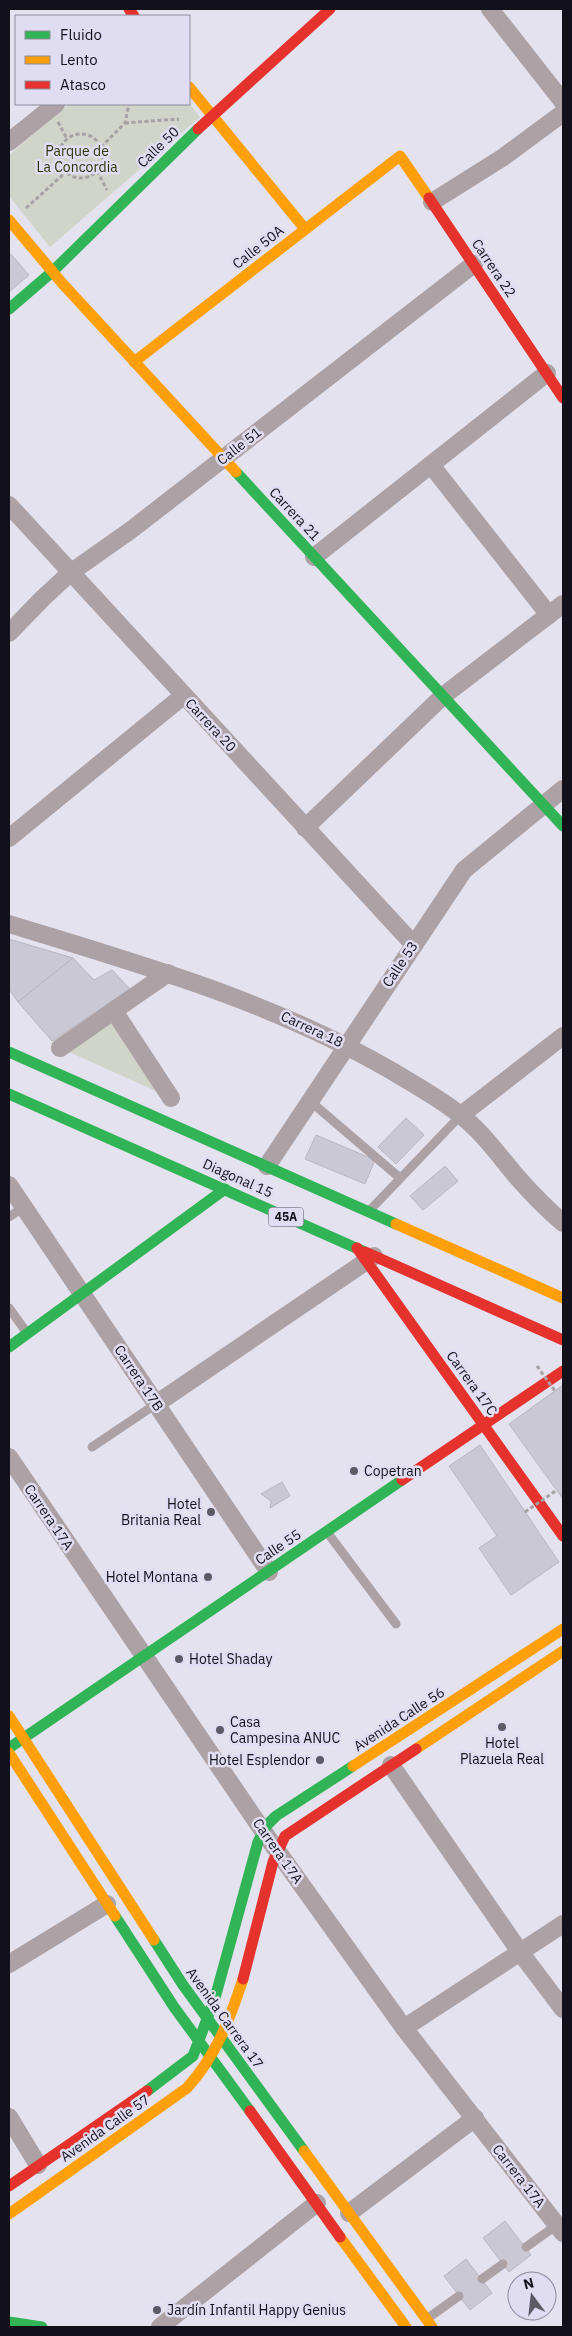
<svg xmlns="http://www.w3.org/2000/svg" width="572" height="2336" viewBox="0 0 572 2336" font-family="'IBM Plex Sans',sans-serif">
<rect width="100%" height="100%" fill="#e4e2ee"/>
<g fill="#d1d4c8">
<path d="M69 104H189L200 117 50 247 9 196V155Z"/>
<path d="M146 980 166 986 124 1013 176 1100 51 1044 52 1041Z"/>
</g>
<g fill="#cac8d5" stroke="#b8b7c0">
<path d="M9 252 29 275 9 292Z"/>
<path d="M9 939 73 958 18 1002 9 989Z"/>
<path d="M73 958 94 980 112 970 130 989 52 1041 18 1002Z"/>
<path d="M406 1118 424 1135 396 1164 378 1147Z"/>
<path d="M316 1135 375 1160 365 1184 305 1159Z"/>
<path d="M445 1166 458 1181 423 1210 410 1196Z"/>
<path d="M563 1385V1499L509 1424Z"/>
<path d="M480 1445 559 1562 511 1595 479 1548 497 1536 449 1466Z"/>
<path d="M282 1482 290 1496 270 1508 271 1501 261 1494Z"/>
<path d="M505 2221 531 2255 509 2272 483 2238Z"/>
<path d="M466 2259 492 2293 470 2310 444 2276Z"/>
</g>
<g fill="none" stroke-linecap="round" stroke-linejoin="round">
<g stroke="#a7a0a5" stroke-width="3" stroke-dasharray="4 2.5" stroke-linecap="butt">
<path d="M58 122 67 139"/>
<path d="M125 123 179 119"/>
<circle cx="81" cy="156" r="22"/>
<path d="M101 147 125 123 129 104"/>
<path d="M97 171 107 190"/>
<path d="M26 208 66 172"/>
</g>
<g stroke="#aca1a4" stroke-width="9">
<path d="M310 1101 400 1178"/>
<path d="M371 1209 461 1115"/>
<path d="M9 1217 24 1207"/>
<path d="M9 1308 27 1333"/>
<path d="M92 1447 156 1404"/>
<path d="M327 1532 396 1624"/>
<path d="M526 2247 557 2225"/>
<path d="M482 2279 503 2264"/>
<path d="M428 2318 459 2296"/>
</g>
<g stroke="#aca1a4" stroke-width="18">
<path d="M490 9 563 102"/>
<path d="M9 142 56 104"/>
<path d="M432 202 502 158 563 113"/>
<path d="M431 465 549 615"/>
<path d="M9 505 414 945"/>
<path d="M314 557 547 373"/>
<path d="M9 633 43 598 70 573 131 530 474 264"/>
<path d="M305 828 443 696 563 604"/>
<path d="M9 838 183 696"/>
<path d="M9 924C142 965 271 1001 392 1071 415 1085 439 1098 459 1114 482 1131 499 1156 518 1178 532 1194 547 1209 563 1223"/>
<path d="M114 1011 171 1098"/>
<path d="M60 1048 168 973"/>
<path d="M461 1115 563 1036"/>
<path d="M267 1166 464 870 563 789"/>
<path d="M9 1185 269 1572"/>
<path d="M156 1404 374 1256"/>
<path d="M9 1457 263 1831 404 2028 563 2233"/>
<path d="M391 1765 520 1952 563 2009"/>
<path d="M9 1964 107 1904"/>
<path d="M404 2028 563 1924"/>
<path d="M9 2117 38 2165"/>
<path d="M349 2213 475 2118"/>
<path d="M160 2327 317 2203"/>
</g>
<g stroke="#30b455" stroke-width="11">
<path d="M9 309 52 272 198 129"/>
<path d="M236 472 563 826"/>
<path d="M9 1052 396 1224"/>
<path d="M9 1094 365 1252"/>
<path d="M9 1347 225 1189"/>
<path d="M9 1748 402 1480"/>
<path d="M115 1916 174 2007 250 2111"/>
<path d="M154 1940 183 1985 304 2151"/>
<path d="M147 2091 193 2056 215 1998 258 1842 267 1825 276 1816 353 1766"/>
<path d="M9 2322 42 2327"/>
</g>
<g stroke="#ff9f0a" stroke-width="11">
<path d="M189 87 305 229"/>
<path d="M9 220 62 283 236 472"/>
<path d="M134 362 400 156 429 198"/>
<path d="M396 1224 563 1298"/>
<path d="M9 1716 154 1940"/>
<path d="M416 1749 563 1651"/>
<path d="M9 1753 115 1916"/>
<path d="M353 1766 563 1629"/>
<path d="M304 2151 432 2327"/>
<path d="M9 2214 187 2088C216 2056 230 2019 243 1979"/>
<path d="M340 2237 406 2327"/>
</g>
<g stroke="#e5322d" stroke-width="11">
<path d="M129 9 134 16"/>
<path d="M198 129 330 9"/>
<path d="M429 198 563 398"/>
<path d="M357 1248 563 1536"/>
<path d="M365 1252 563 1340"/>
<path d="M402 1480 563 1371"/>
<path d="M243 1979 273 1862 285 1836 416 1749"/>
<path d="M250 2111 340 2237"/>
<path d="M9 2186 147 2091"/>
</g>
<g stroke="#a7a0a5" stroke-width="3" stroke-dasharray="4 2.5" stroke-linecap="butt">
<path d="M537 1366 555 1391"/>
<path d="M525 1512 557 1490"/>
</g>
</g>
<g fill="#5c5a64" stroke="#e0ddf3" stroke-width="2">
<circle cx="354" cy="1471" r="5"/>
<circle cx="211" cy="1512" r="5"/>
<circle cx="208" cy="1577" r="5"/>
<circle cx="179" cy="1659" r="5"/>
<circle cx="502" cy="1727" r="5"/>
<circle cx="220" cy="1730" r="5"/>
<circle cx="320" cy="1760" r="5"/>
<circle cx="157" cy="2310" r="5"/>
</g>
<g text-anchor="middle" stroke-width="5" stroke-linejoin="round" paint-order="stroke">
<rect fill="#e0ddf3" stroke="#504e5a" stroke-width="1" x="268.5" y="1207.5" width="35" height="19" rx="4"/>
<g font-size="12" font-weight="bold" fill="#121119">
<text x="286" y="1221">45A</text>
</g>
<g font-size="14" fill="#121119" stroke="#e0ddf3">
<text transform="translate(158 147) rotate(-44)" y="5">Calle 50</text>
<text transform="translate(258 247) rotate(-38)" y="5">Calle 50A</text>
<text transform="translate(494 268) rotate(56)" y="5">Carrera 22</text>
<text transform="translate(239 446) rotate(-38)" y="5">Calle 51</text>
<text transform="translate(295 514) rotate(47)" y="5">Carrera 21</text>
<text transform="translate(211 725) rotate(47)" y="5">Carrera 20</text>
<text transform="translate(400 964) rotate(-56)" y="5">Calle 53</text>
<text transform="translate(312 1029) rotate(25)" y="5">Carrera 18</text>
<text transform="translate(238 1178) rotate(24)" y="5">Diagonal 15</text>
<text transform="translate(139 1378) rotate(56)" y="5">Carrera 17B</text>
<text transform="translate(472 1383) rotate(54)" y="5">Carrera 17C</text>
<text transform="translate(49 1517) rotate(56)" y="5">Carrera 17A</text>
<text transform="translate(278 1547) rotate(-34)" y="5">Calle 55</text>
<text transform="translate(399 1719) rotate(-33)" y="5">Avenida Calle 56</text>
<text transform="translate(278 1851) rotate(55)" y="5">Carrera 17A</text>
<text transform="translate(225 2018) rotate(54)" y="5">Avenida Carrera 17</text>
<text transform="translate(105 2128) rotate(-35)" y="5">Avenida Calle 57</text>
<text transform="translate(519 2176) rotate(52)" y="5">Carrera 17A</text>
</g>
<g font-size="14" fill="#2e3405" stroke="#e0ddf3">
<text x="77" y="156">Parque de<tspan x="77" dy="16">La Concordia</tspan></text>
</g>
<g font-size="14" fill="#121119" stroke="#e0ddf3" text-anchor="start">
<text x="364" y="1476">Copetran</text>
<text x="201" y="1509" text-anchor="end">Hotel<tspan x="201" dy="16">Britania Real</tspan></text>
<text x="198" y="1582" text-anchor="end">Hotel Montana</text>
<text x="189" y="1664">Hotel Shaday</text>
<text x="230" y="1727">Casa<tspan x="230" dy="16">Campesina ANUC</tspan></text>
<text x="502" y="1748" text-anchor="middle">Hotel<tspan x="502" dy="16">Plazuela Real</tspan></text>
<text x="310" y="1765" text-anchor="end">Hotel Esplendor</text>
<text x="167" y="2315">Jardín Infantil Happy Genius</text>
</g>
</g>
<rect width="572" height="2336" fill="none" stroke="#121119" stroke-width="20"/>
<rect x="15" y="15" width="175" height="90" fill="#e0ddf3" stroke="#8e8b9c"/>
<rect x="25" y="31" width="25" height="8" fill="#30b455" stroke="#8e8b9c"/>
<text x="60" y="40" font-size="15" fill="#121119">Fluido</text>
<rect x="25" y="56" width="25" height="8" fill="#ff9f0a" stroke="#8e8b9c"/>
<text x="60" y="65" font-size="15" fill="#121119">Lento</text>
<rect x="25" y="81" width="25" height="8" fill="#e5322d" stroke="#8e8b9c"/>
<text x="60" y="90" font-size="15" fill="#121119">Atasco</text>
<g transform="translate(532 2296) rotate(345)"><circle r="24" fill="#e0ddf3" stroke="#8e8b9c"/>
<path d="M0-4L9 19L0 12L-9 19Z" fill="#5c5a64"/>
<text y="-8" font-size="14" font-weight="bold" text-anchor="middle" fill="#121119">N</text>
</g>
</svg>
